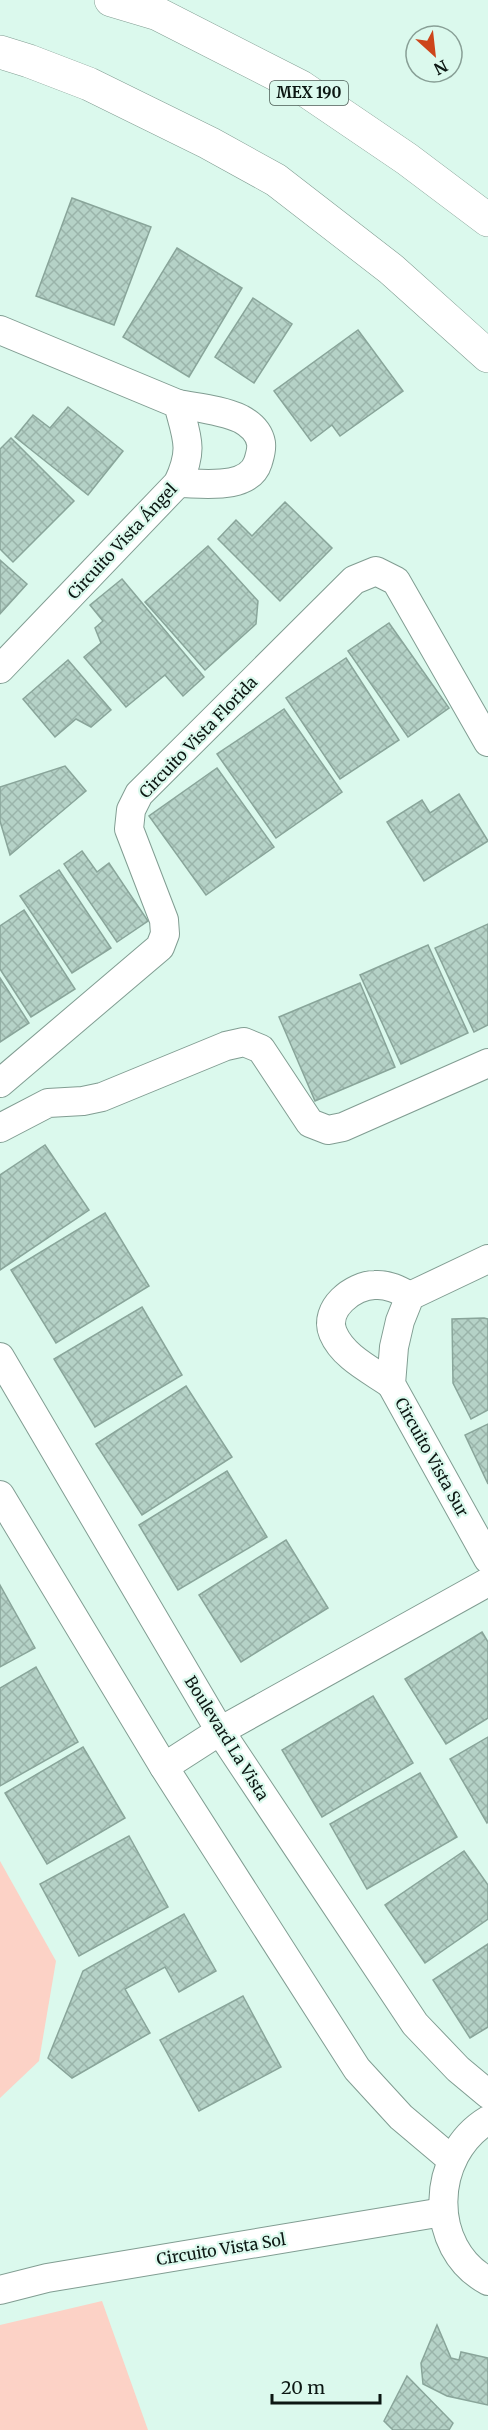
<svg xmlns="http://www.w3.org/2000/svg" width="488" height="2430" viewBox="0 0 488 2430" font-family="Merriweather,serif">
<defs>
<pattern id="building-cross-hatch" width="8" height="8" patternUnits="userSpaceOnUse" patternTransform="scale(1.5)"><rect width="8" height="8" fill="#b5d2c7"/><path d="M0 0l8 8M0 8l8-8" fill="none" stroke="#9ab4aa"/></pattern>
</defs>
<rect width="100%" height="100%" fill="#dbf9ed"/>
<g fill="#fcd2c6">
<path d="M0 1861 56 1961 39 2061 0 2098Z"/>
<path d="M102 2301 148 2430H0V2325Z"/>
</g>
<g fill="url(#building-cross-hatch)" stroke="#89a59a" stroke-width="1.5">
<path d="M72 198 151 227 114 325 36 296Z"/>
<path d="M177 248 242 288 189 377 123 337Z"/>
<path d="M253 298 292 324 254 383 215 357Z"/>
<path d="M358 330 403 391 340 436 332 425 311 441 274 391Z"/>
<path d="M68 407 123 451 88 495 15 437 33 415 50 428Z"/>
<path d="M11 438 74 501 13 562 0 549V449Z"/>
<path d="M285 502 332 548 280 601 218 539 236 520 252 536Z"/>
<path d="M208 546 258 601 256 624 205 670 145 602Z"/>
<path d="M0 560 27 584 0 614Z"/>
<path d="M122 579 204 677 183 696 165 675 126 707 84 657 101 643 95 628 103 621 90 605Z"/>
<path d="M389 623 449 708 408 737 348 651Z"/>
<path d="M346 658 399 740 340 779 286 698Z"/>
<path d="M68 660 111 710 91 727 76 719 55 737 23 699Z"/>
<path d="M284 709 342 792 276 838 217 754Z"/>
<path d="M65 766 86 791 10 855 0 821V787Z"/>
<path d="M217 768 274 847 206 895 149 816Z"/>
<path d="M459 794 488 841 424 881 387 822 422 800 430 813Z"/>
<path d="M82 851 97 872 109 863 148 921 117 942 64 864Z"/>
<path d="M59 870 111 948 72 973 20 896Z"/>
<path d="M24 910 75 989 31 1017 0 969V926Z"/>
<path d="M488 924V1025L474 1032 435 948Z"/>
<path d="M428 945 468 1033 401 1064 360 975Z"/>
<path d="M0 978 29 1023 0 1042Z"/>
<path d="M360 983 395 1067 315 1101 279 1017Z"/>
<path d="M45 1145 89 1210 0 1270V1175Z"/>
<path d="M105 1213 149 1286 56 1343 11 1270Z"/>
<path d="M142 1307 182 1375 95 1427 54 1359Z"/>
<path d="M484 1318 488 1319V1410L471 1419 453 1383 452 1319Z"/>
<path d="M186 1386 232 1457 142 1515 96 1444Z"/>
<path d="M488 1424V1484L465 1435Z"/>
<path d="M227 1471 267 1537 178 1590 139 1525Z"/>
<path d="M286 1540 328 1608 241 1662 199 1595Z"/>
<path d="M0 1585 35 1648 0 1667Z"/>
<path d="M482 1632 488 1642V1718L446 1744 405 1679Z"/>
<path d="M36 1667 78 1742 0 1786V1688Z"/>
<path d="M373 1696 413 1763 322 1817 282 1750Z"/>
<path d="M488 1737V1822L487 1823 450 1759Z"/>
<path d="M83 1747 125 1818 47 1864 5 1793Z"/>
<path d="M420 1773 457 1837 367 1889 330 1824Z"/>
<path d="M129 1836 168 1907 79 1956 40 1884Z"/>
<path d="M464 1851 488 1885V1919L425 1963 385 1905Z"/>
<path d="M184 1914 216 1971 179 1992 165 1967 125 1989 150 2033 72 2078 48 2058 83 1971Z"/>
<path d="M488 1944V2027L470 2038 433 1980Z"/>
<path d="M243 1996 281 2067 199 2111 160 2040Z"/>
<path d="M437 2325 451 2358 459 2360 461 2352 488 2358V2405L447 2396 423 2384 421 2363Z"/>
<path d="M407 2376 453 2423 449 2430H393L384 2421Z"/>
</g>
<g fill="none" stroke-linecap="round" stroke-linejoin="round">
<defs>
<g id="minor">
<path d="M0 330 178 404C187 438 194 449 178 483L0 669"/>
<path d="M178 404C199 408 222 410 241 419 252 425 259 432 261 443 262 450 260 455 258 462 249 491 202 483 178 483"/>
<path d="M0 1083 160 947 165 934 164 920 129 829 131 810 139 794 354 580 376 571 396 581 488 742"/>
<path d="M0 1128 48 1103 83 1101 102 1097 226 1046 244 1042 261 1049 310 1123 328 1130 343 1127 488 1063"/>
<path d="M488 1259 410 1296 400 1321 394 1347 391 1384 488 1559"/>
<path d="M0 1357 220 1731 415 2024 458 2069 488 2094"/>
<path d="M391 1384C371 1370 343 1357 333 1333 323 1309 353 1285 375 1285 388 1284 399 1290 410 1296"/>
<path d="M0 1495 164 1767 357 2069 401 2117 452 2160"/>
<path d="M164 1767 220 1731 488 1582"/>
<path d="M488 2120C430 2155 427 2248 488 2281"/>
<path d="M0 2290 47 2278 443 2212"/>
</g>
<g id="trunk">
<path d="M111 0 158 14 301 87 407 159 488 220"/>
<path d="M0 52 29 61 89 84 209 143 276 180 391 269 488 356"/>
</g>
</defs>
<use href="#minor" stroke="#819d92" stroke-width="30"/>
<use href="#trunk" stroke="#819d92" stroke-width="34"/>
<use href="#minor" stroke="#fff" stroke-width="28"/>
<use href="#trunk" stroke="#fff" stroke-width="33"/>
</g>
<g text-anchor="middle" stroke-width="4.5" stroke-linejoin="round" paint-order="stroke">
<rect fill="#dbf9ed" stroke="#4a5b54" stroke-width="1.5" x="270" y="81" width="78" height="24" rx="4.5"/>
<g font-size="15" font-weight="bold" fill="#0c1713">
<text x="309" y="98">MEX 190</text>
</g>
<g font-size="16" fill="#0c1713" stroke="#dbf9ed">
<text transform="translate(122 541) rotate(-47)" y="6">Circuito Vista Ángel</text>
<text transform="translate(198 737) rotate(-46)" y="6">Circuito Vista Florida</text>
<text transform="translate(432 1457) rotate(61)" y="6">Circuito Vista Sur</text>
<text transform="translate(227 1738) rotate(58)" y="6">Boulevard La Vista</text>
<text transform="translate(221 2249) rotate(-9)" y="6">Circuito Vista Sol</text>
</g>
</g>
<g transform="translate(434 54) rotate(153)"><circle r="28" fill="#dbf9ed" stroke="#889f96" stroke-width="1.5"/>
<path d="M0-4.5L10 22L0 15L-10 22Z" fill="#cd451b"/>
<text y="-9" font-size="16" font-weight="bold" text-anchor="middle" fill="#0c1713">N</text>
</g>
<path d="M272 2394v9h108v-9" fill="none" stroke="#0c1713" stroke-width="3"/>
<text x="281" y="2394" font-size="18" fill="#0c1713" stroke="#dbf9ed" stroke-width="4.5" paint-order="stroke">20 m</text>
</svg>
